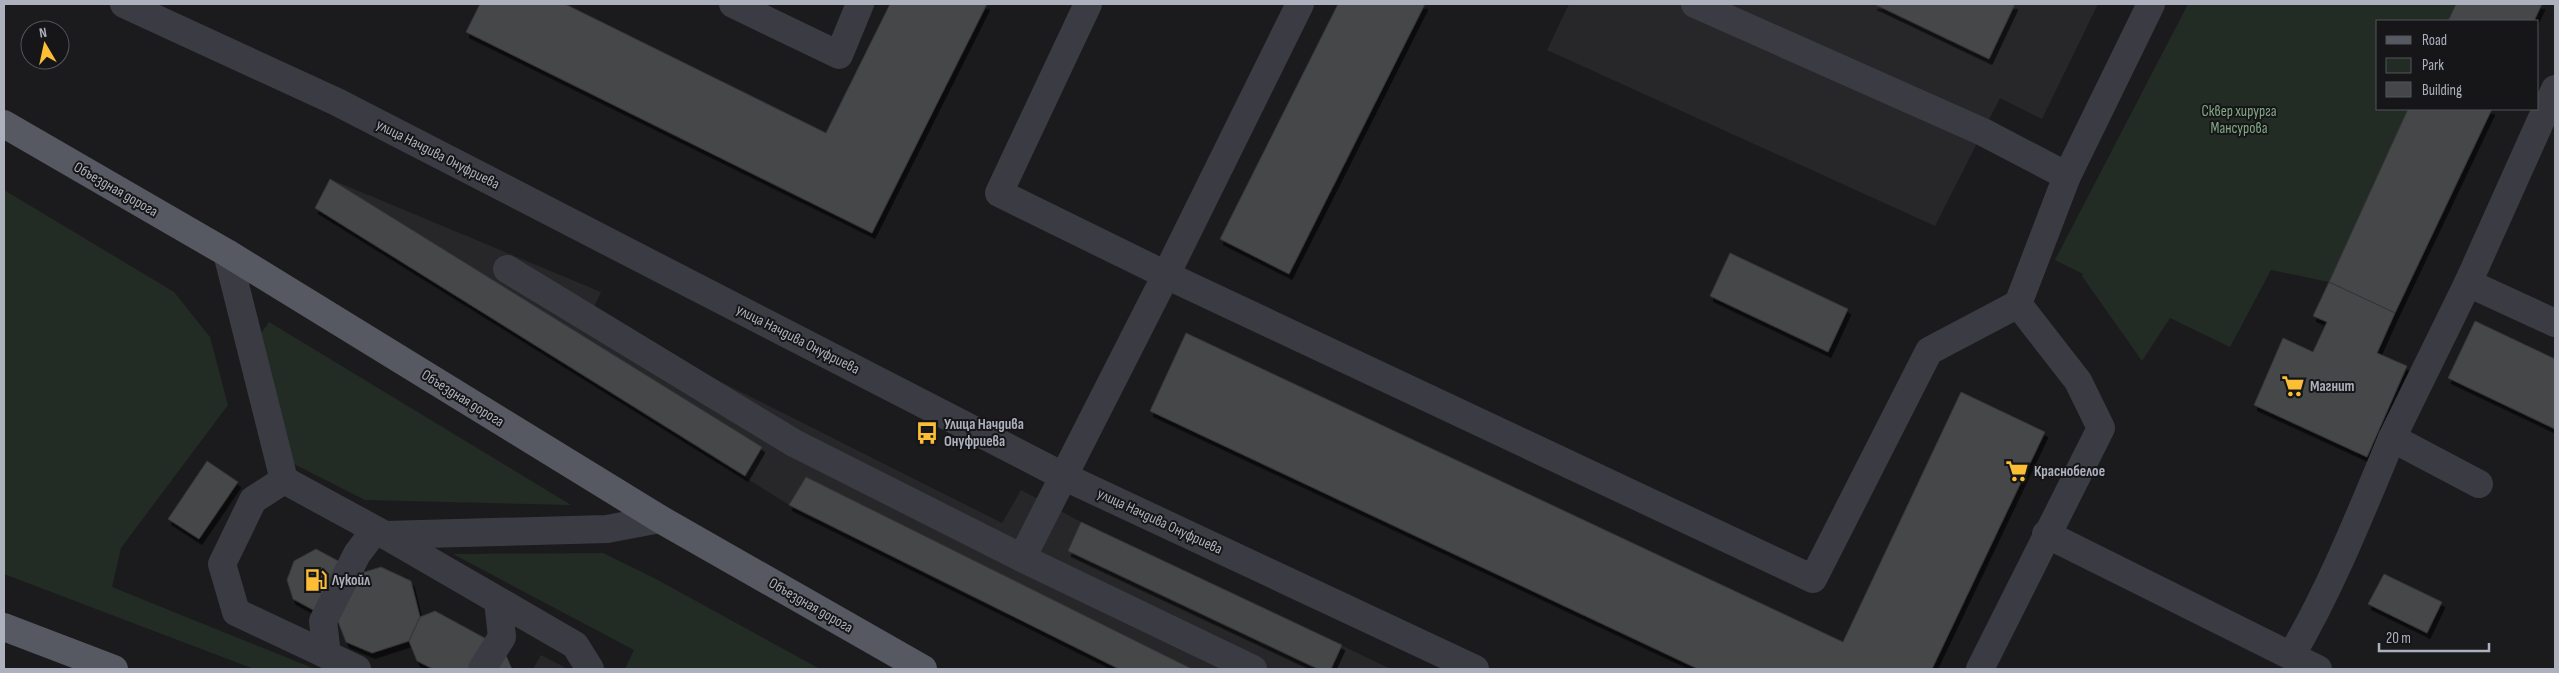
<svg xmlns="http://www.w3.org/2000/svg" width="2559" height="673" viewBox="0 0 2559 673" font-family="'Sofia Sans Condensed',sans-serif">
<defs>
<filter id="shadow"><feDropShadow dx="3" dy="5.5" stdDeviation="0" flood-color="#0009"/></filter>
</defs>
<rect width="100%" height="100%" fill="#1b1b1d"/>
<g fill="#27272a">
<path d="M1569 4H2098L2042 119 2000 98 1935 226 1547 50Z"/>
<path d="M330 179 601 292 590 316 1002 523 1021 490 1081 522 1391 669H1119L789 505 315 208Z"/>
<path d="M541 655 568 669H533Z"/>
</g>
<g fill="#222c24">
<path d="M2188 4H2456L2448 21H2378V109H2408L2329 282 2271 270 2230 347 2170 318 2142 361 2082 276 2083 274 2055 260Z"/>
<path d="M4 190 174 292 210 337 228 405 121 548 112 587 315 669H254L4 574Z"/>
<path d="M269 322 571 505 365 500 294 464 259 336Z"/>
<path d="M603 553 654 578 820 669H625L634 650 453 554Z"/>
</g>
<g fill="#45464a" stroke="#353539" filter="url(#shadow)">
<path d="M480 4H565L826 133 890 4H987L872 233 466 32Z"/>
<path d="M1338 4H1425L1289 274 1220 239Z"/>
<path d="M1874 4H2015L1989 59Z"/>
<path d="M2456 4H2542L2534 21H2448Z"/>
<path d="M2408 109H2492L2395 313 2329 282Z"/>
<path d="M330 179 762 447 745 476 315 208Z"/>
<path d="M1730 253 1848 309 1828 352 1710 296Z"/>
<path d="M2329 282 2395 313 2377 353 2407 366 2367 457 2254 405 2283 338 2313 352 2327 322 2313 316Z"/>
<path d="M2475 321 2555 359V429L2448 378Z"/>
<path d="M1186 333 1843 642 1961 392 2045 432 1932 669H1698L1150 411Z"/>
<path d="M207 461 238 482 199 539 168 519Z"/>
<path d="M806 477 1192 669H1119L789 505Z"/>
<path d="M1081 522 1342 645 1331 669H1318L1068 551Z"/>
<path d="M316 549 342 563 315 611 293 599 287 580 294 561Z"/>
<path d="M381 567 411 581 420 617 409 641 372 653 346 642 332 606 345 578Z"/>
<path d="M2384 574 2442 602 2427 633 2368 604Z"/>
<path d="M435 611 503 648 512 669H433L417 661 409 641 420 617Z"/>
</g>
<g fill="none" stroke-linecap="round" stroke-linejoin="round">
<g stroke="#3b3c43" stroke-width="28">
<path d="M124 4 337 102 1063 476 1475 669"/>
<path d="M733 4 839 55 860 4"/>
<path d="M1088 4 999 193 1166 275 1813 579 1929 351 2018 304"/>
<path d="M1695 4 1983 132 2067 176"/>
<path d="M227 253 284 480"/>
<path d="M507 269 794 443 1022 558 1253 669"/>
<path d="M2468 283 2555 323"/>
<path d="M2479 484 2392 438 2468 283 2555 89"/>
<path d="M2046 534 2291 656C2332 586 2361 512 2392 438"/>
<path d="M385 535 607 529 660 519"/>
<path d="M1022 558 1166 275 1300 4"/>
<path d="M327 655 323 621 357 554 375 530"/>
<path d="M2291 656 2318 669"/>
<path d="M357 669 236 612 222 564 253 500 284 480 385 535 575 645 590 669"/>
<path d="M482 669 502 637 498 601"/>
<path d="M1980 669 2101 428 2078 381 2018 304 2067 176 2151 4"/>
</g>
<g stroke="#575962" stroke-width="28">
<path d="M4 124 227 253 660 519 923 669"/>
<path d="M4 627 114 669"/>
</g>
</g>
<defs>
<symbol id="supermarket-bare" viewBox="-9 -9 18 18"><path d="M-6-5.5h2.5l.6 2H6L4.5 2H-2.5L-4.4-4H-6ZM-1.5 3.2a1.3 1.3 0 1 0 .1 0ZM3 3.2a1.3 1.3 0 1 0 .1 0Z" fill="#fcbe34" stroke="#161618" stroke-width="2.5" paint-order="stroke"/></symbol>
<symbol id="bus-bare" viewBox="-9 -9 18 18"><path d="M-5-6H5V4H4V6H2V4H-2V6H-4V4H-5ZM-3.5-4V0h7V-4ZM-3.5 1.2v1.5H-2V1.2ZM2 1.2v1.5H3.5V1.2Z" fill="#fcbe34" stroke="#161618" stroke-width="2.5" paint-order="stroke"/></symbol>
<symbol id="fuel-bare" viewBox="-9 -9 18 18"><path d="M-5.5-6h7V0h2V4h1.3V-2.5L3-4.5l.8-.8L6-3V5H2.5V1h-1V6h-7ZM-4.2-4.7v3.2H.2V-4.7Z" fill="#fcbe34" stroke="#161618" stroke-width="2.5" paint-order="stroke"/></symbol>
</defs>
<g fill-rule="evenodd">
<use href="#supermarket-bare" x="2277" y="370" width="32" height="32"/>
<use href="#bus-bare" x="911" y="417" width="32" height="32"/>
<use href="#supermarket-bare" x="2001" y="455" width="32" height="32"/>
<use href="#fuel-bare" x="300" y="564" width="32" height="32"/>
</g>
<g text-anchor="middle" stroke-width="4" stroke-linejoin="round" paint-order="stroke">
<g font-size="15" fill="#83a986" stroke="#161618">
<text x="2239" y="116">Сквер хирурга<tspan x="2239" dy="17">Мансурова</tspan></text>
</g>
<g font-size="15" fill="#adb1bd" stroke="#161618">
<text transform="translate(438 154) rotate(27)" y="5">улица Начдива Онуфриева</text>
<text transform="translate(116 189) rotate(30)" y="5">Объездная дорога</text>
<text transform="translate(798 339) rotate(27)" y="5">улица Начдива Онуфриева</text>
<text transform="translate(463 398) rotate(32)" y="5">Объездная дорога</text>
<text transform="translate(1160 521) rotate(25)" y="5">улица Начдива Онуфриева</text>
<text transform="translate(811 605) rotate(30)" y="5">Объездная дорога</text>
</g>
<g font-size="15" font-weight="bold" fill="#adb1bd" stroke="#161618" text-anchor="start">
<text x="2310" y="391">Магнит</text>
<text x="944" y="429">Улица Начдива<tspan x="944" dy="17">Онуфриева</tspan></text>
<text x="2034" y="476">Краснобелое</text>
<text x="332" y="585">Лукойл</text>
</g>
</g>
<rect width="2559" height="673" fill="none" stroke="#adb1bd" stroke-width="10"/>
<rect x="2376" y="20" width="162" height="90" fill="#161618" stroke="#52545a"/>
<rect x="2386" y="36" width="25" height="8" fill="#575962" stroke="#52545a"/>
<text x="2422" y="45" font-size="15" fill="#adb1bd">Road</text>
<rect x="2386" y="58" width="25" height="15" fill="#222c24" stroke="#52545a"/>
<text x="2422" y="70" font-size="15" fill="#adb1bd">Park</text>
<rect x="2386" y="82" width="25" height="15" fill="#45464a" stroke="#52545a"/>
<text x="2422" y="95" font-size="15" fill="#adb1bd">Building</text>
<g transform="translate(45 45) rotate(351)"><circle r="24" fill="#161618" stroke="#52545a"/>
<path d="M0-4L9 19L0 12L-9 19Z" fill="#fcbe34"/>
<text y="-8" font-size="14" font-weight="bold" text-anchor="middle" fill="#adb1bd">N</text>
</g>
<path d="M2379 643v8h110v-8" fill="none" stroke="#adb1bd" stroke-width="2.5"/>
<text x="2386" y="643" font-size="15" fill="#adb1bd" stroke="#161618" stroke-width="4" paint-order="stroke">20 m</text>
</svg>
